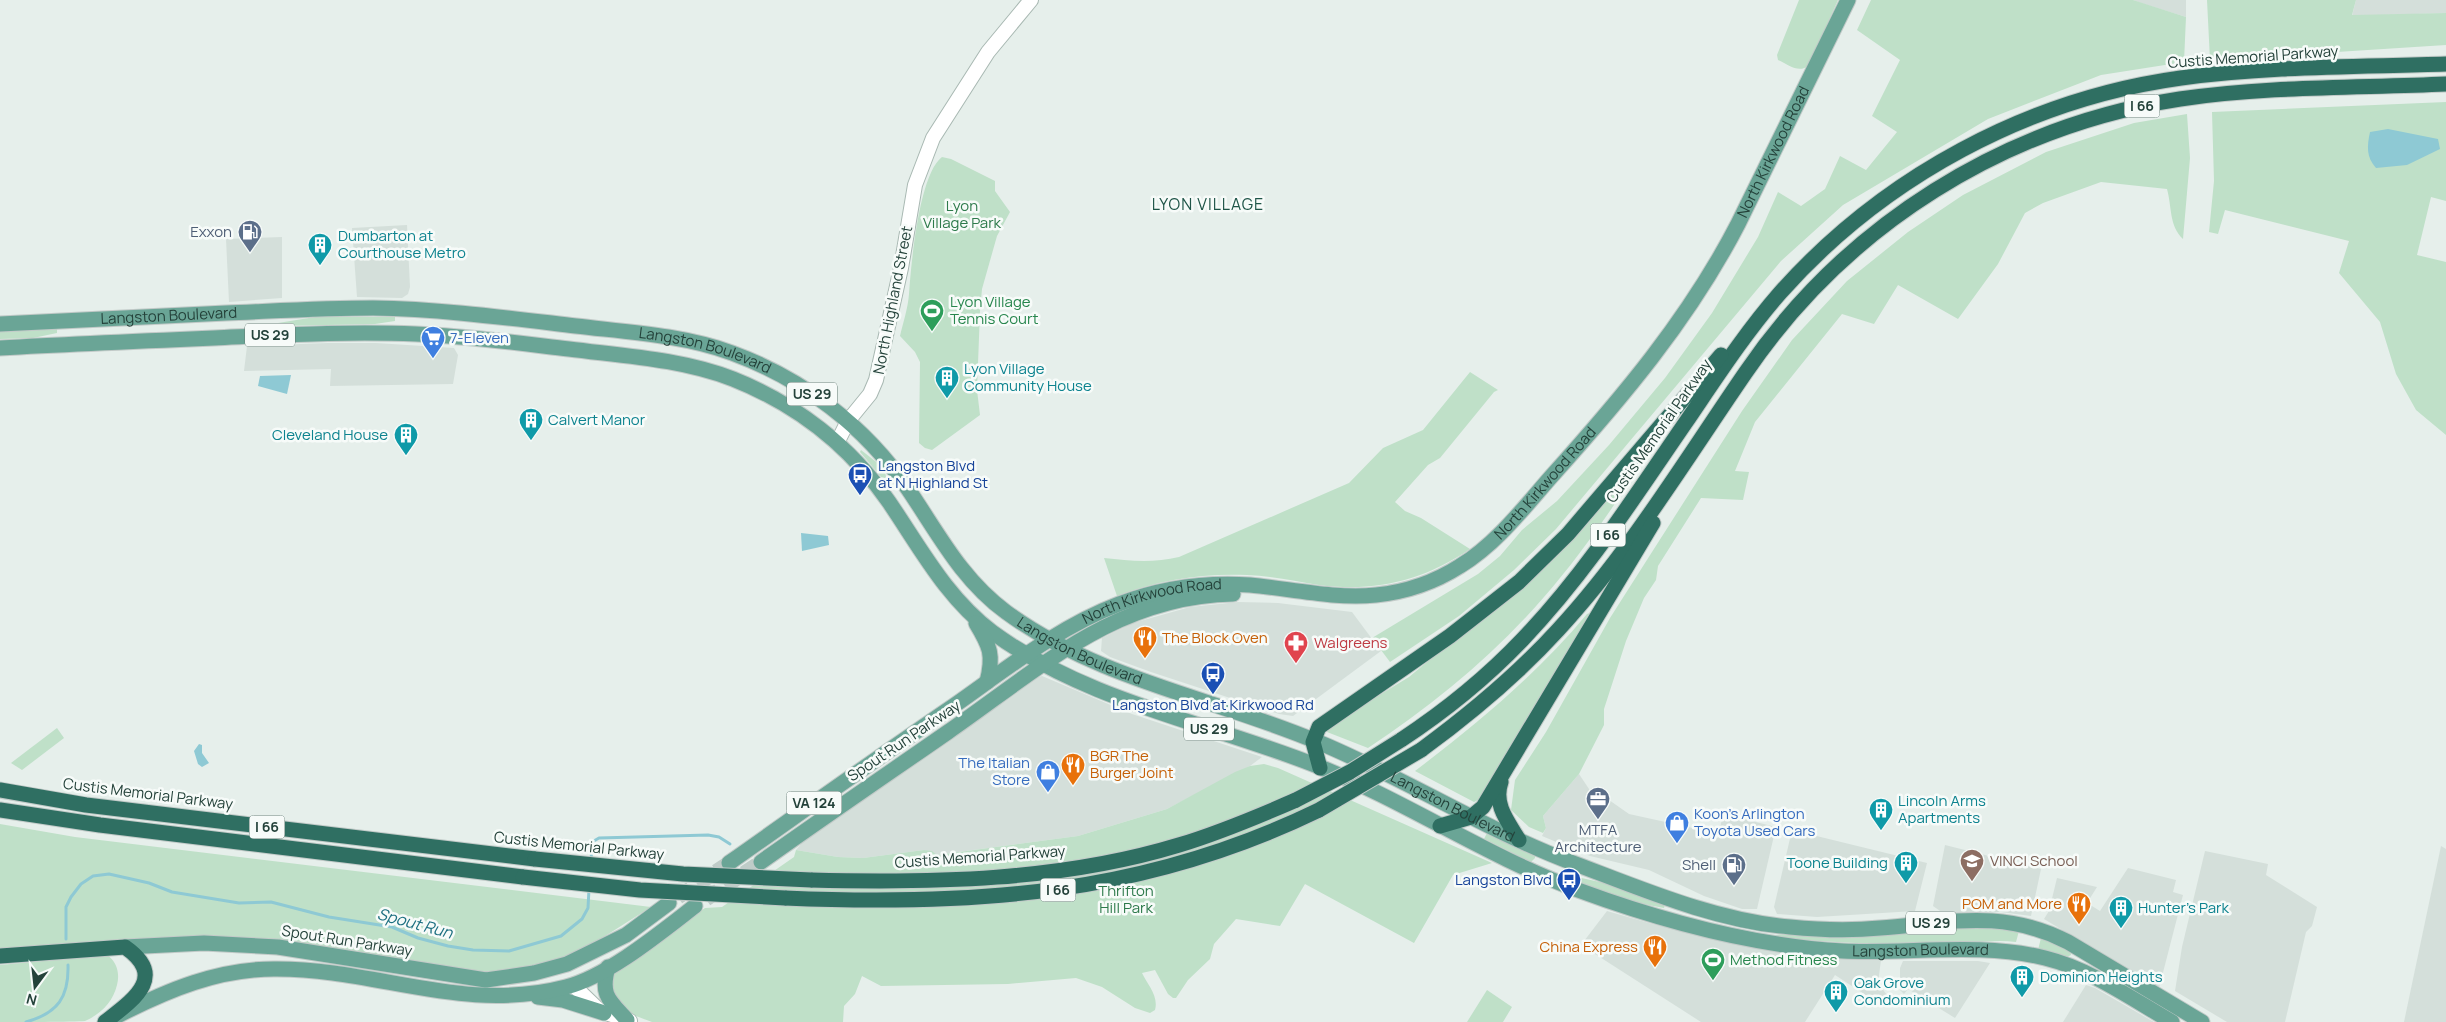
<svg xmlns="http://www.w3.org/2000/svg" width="2446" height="1022" viewBox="0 0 2446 1022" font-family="Manrope,sans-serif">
<rect width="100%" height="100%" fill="#e6efeb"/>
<g fill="#d4dfda">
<path d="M2133 0H2186V17L2141 3Z"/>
<path d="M2356 0H2446V13L2352 16Z"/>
<path d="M407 225 410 287 408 294 402 298 357 297 352 228Z"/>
<path d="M282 237V298L229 302 226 239Z"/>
<path d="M328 343H376L454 348 458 355 453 384 330 386 331 369 244 371 247 346Z"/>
<path d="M1238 602 1278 603 1352 612 1381 651 1293 716 1279 714 1151 672 1110 657 1101 651 1102 638 1133 623 1190 607Z"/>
<path d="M1042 676 1132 714 1262 757 1250 766 1167 809 1078 836 936 855 924 850 863 858 838 857 796 850 802 843 1035 678Z"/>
<path d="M1579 774 1591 792 1607 803 1609 800 1629 814 1702 830 1704 835 1718 838 1723 814 1776 827 1757 909H1742L1704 896 1649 870 1590 856 1542 836 1546 828 1543 816Z"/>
<path d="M1792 830 1927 863 1915 911 1817 917 1777 914 1774 907Z"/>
<path d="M1945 845 2041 869 2031 916 2001 912 1943 913 1933 906Z"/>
<path d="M2441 846 2446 849V1022H2404Z"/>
<path d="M2205 851 2268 864 2266 875 2317 907 2312 926 2306 932 2285 1022H2227L2175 991 2182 947Z"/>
<path d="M2128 868 2176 880 2173 892 2183 895 2159 988 2044 919 2049 911 2057 878 2097 887 2087 903 2100 911Z"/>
<path d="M1607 911 1656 925 1734 943 1779 951 1848 959 1881 960 1878 983 1887 995 1881 1005 1835 975 1805 1022H1701L1581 945Z"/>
<path d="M1903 961H1978L1990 963 1955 1018 1908 989 1904 994 1900 990V968Z"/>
<path d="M2086 985 2095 988 2154 1022H2063Z"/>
</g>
<g fill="#bfe0c8">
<path d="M1799 0H1838L1809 65C1799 74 1789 65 1778 60L1777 55Z"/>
<path d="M1871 0H2133L2186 17 2184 62 2101 75 1988 119 1843 205 1781 261 1556 529 1514 570 1459 616 1390 662 1372 638 1478 574 1500 556 1522 530 1557 501 1609 445 1665 378 1712 313 1758 237 1778 192 1801 206 1825 189 1840 156 1866 170 1897 132 1872 116 1900 60 1857 30Z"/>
<path d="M2207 0H2356L2352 15 2446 13V45L2210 60Z"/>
<path d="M2446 102V201L2431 197 2417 255 2446 262V435L2416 410 2396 374 2380 322 2339 273 2349 241 2225 210 2218 234 2209 232 2214 181 2212 112Z"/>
<path d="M2187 114 2190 158 2183 239C2169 226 2172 207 2167 189L2101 182 2043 203 2025 213 1998 264 1958 319 1898 285 1874 324 1842 314 1755 422 1735 471 1749 472 1743 500 1701 498 1658 566 1656 580 1644 598 1626 641 1604 709V725L1579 774 1543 816 1546 828 1543 833 1529 827 1511 810 1515 780 1546 732 1610 618 1645 563 1742 411 1792 340 1847 281 1908 232 1963 195 2046 152 2134 123Z"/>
<path d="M942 157 951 159 995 181V191L1010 212 997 236 982 289 980 311 977 390 980 415 932 450 925 448 919 443 920 362 915 352 900 336C903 323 908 308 909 294 911 265 919 174 942 157Z"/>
<path d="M315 317H395V321L375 324 278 326V323Z"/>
<path d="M57 329V333L33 338 0 339V332Z"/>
<path d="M1470 372 1498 390 1494 392 1440 458 1428 465 1395 502 1405 511 1421 518 1470 549C1423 581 1375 592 1319 585 1295 581 1271 576 1247 575 1203 573 1158 580 1117 596L1104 558C1130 561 1154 563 1179 557L1349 483 1383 448 1423 430Z"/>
<path d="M861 450 884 468 888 485 860 452Z"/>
<path d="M1637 463 1641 465C1611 510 1580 556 1544 597 1493 656 1433 705 1368 748L1327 732 1330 725 1409 677 1458 636Z"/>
<path d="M1592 612 1480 799 1474 802 1415 771C1477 724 1537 674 1587 614Z"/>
<path d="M57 728 64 738 22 770 11 763Z"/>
<path d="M1264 764 1278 768 1492 863 1453 875 1414 943 1305 884 1280 926 1236 919 1214 944 1210 959 1188 980 1176 998H1173L1168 994 1155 970 1142 973C1147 984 1159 996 1155 1010L1150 1013 1135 1008 1102 987 1076 978 1008 984 881 986 862 976 855 994 844 1006 843 1022H652C625 1012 621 1012 609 986L613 974 705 908 722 907 794 857 796 850 838 857 863 858 924 850 932 851 937 855 1078 836 1167 809 1235 772 1250 766Z"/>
<path d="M0 824 75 837 651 907 572 957 534 970 491 974 113 941 0 949Z"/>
<path d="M1487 833 1535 856V858L1531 862 1484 839Z"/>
<path d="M1563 874 1609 884 1665 904 1664 908C1629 902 1596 888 1563 876Z"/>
<path d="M1975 925 2019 931 2016 942C1992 939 1970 944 1946 945 1889 945 1833 943 1776 937L1774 935Z"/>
<path d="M2041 938 2070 950 2071 955 2067 957 2038 950Z"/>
<path d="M107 955C117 962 120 973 117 985 113 1002 101 1014 85 1021 75 1022 15 1022 0 1022V965Z"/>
<path d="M1487 990 1512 1007 1503 1022H1467Z"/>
</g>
<g fill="#8ec9d4">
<path d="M2388 129 2438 139 2440 149 2407 165 2376 168C2366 157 2367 146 2370 132Z"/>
<path d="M291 375 287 394 258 386 260 376Z"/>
<path d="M801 533 828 536 829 545 802 551Z"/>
<path d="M199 744 202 745V753L209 763 202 767 198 764 194 751Z"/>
</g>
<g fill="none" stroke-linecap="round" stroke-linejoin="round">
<g stroke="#8ec9d4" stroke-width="3">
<path d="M591 860 592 842 599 838 708 835 719 837 730 844"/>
<path d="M66 939V907L71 897 81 884 93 876 109 874 149 883 172 892 239 903 271 902 329 917 392 927 418 938 448 946 473 950 509 951 561 936 582 919 588 908 589 889"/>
<path d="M26 1022C58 1013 69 997 68 965"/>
</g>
<g stroke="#bfccc8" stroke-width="15" stroke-dasharray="15 8" stroke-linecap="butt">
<path d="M678 897 729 863"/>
<path d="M706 899 761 862"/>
</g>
<defs>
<g id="minor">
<path d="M837 443 848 421 870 394 876 380 901 268 915 185 933 138 988 52 1031 0"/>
<path d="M573 985 600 1011 630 1021"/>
</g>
<g id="major">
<path id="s1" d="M0 324C75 320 151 317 226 313 275 311 324 308 373 308 441 309 508 318 576 326 627 332 683 335 732 353 803 379 865 426 908 489 938 533 961 579 1006 612 1099 680 1214 698 1318 742 1405 778 1485 830 1573 863 1642 889 1716 921 1790 927 1820 930 1850 931 1880 928 1949 923 2002 908 2068 942L2202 1022"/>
<path id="s2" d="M0 348C71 344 142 341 214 338 281 335 348 331 416 334 467 336 518 343 569 349 624 356 681 359 733 379 796 404 850 446 889 502 921 549 946 597 992 632 1089 703 1211 723 1320 767 1409 803 1488 857 1578 890 1662 921 1753 946 1843 951 1910 954 1980 942 2045 958 2090 969 2132 999 2172 1022"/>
<path d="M976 623C990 646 994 655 987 682"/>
<path d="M761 862C823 818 886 775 948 732 1039 669 1116 596 1233 594"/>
<path id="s3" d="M729 863C803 811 877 758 952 707 1005 670 1058 627 1119 604 1161 588 1205 582 1250 585 1292 589 1334 599 1376 595 1406 592 1435 582 1460 566 1495 545 1523 509 1550 478 1621 399 1689 319 1738 224L1848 0"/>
<path d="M125 947 204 943 278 947 486 980 534 973 567 964 626 935 669 903"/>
<path d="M608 967C600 995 609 1000 627 1020"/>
<path d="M538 997 563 1000 604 1013"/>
<path d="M119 1015C168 990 218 969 274 969 376 968 462 1014 566 987 608 976 660 933 695 906"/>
</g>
<g id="highway">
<path d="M1401 740C1445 711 1487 677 1523 639 1586 573 1635 496 1686 422 1716 378 1745 333 1780 293 1883 177 2028 99 2181 78 2268 66 2358 67 2446 64"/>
<path d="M1421 750C1470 714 1517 675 1558 630 1630 552 1686 459 1746 372 1846 225 2004 126 2180 99 2267 86 2358 88 2446 84"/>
<path d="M1320 768 1313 742 1319 727 1450 636 1519 582 1568 534 1721 355"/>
<path d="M1501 782C1493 804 1508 822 1519 840"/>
<path d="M0 790 86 805 535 859"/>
<path d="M0 810 100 825 523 877"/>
<path d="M1440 826 1471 817 1483 807 1653 523"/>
<path d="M811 880C934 883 1061 881 1179 845 1219 833 1257 817 1296 800"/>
<path d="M785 898C975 906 1144 895 1319 810"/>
<path d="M0 956 125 947C168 977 133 1000 105 1022"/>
</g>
</defs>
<use href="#minor" stroke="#a8b8b2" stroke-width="16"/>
<use href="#major" stroke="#c2cac8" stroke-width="17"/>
<use href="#highway" stroke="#c2cac8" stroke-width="17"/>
<use href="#minor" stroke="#fff" stroke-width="14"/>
<use href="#major" stroke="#6aa596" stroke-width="15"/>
<use href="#highway" stroke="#2f6f62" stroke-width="15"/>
<defs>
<g id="highway-bridge">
<path d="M1296 800 1350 772 1401 740"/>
<path d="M1319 810 1421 750"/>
<path d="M535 859 683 874 811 880"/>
<path d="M523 877 640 890 785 898"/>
</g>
</defs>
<use href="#highway-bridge" stroke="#c2cac8" stroke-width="17" stroke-linecap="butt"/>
<use href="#highway-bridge" stroke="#2f6f62" stroke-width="15"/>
</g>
<defs>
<symbol id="fuel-pin" viewBox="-11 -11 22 30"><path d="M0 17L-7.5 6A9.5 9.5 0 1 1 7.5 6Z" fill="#5c6f8a" stroke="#f7fbf9"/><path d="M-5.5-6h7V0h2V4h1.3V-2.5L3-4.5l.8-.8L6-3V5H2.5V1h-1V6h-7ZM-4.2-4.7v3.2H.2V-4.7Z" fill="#fff"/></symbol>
<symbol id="building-pin" viewBox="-11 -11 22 30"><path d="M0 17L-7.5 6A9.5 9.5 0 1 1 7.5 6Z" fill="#0f9aa8" stroke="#f7fbf9"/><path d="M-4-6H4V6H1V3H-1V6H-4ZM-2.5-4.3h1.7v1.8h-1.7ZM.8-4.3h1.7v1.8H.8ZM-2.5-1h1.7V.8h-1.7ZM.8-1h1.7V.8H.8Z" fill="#fff"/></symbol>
<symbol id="stadium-pin" viewBox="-11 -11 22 30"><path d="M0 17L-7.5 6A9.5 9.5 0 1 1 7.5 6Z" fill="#2e9e5b" stroke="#f7fbf9"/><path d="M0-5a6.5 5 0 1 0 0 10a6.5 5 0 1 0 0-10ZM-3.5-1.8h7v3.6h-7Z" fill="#fff"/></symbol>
<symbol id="supermarket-pin" viewBox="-11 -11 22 30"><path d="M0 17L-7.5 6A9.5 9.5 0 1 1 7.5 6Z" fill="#3f7fe0" stroke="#f7fbf9"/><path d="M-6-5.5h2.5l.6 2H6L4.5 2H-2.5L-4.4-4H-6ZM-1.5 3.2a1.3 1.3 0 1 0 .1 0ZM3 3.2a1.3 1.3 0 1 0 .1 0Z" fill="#fff"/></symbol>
<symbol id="bus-pin" viewBox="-11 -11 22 30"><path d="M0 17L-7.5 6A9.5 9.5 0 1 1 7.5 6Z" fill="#1a4fb4" stroke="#f7fbf9"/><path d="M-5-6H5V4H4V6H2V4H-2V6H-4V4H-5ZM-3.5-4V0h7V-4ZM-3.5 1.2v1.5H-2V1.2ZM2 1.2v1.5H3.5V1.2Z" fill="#fff"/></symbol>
<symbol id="restaurant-pin" viewBox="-11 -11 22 30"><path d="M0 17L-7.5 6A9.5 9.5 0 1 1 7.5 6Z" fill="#e8710a" stroke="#f7fbf9"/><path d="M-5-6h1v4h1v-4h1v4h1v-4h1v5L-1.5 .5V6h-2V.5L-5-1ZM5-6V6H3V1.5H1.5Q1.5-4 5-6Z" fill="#fff"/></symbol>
<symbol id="pharmacy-pin" viewBox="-11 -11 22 30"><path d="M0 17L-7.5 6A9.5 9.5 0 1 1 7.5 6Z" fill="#e0444e" stroke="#f7fbf9"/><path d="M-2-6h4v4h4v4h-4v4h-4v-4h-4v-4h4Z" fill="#fff"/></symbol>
<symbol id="shop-pin" viewBox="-11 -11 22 30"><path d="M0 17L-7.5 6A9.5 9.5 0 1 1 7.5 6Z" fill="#3f7fe0" stroke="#f7fbf9"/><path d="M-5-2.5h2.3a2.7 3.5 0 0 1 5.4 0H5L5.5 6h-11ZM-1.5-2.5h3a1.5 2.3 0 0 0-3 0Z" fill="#fff"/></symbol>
<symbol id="office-pin" viewBox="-11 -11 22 30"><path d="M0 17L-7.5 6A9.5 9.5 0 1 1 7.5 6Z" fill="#5c6f8a" stroke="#f7fbf9"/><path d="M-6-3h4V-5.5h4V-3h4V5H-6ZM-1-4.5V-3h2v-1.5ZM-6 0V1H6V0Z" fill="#fff"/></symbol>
<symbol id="school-pin" viewBox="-11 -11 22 30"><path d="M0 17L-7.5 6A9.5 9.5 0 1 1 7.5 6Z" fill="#8d6e63" stroke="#f7fbf9"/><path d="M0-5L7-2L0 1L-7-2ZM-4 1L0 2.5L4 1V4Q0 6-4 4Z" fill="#fff"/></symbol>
</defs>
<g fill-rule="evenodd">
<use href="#fuel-pin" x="236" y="218" width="28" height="38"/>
<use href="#building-pin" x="306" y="231" width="28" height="38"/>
<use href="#stadium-pin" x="918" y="297" width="28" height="38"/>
<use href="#supermarket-pin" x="419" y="324" width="28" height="38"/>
<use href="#building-pin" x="933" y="364" width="28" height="38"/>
<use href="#building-pin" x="517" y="406" width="28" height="38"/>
<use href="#building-pin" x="392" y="421" width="28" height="38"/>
<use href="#bus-pin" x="846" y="461" width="28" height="38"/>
<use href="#restaurant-pin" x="1131" y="624" width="28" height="38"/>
<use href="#pharmacy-pin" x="1282" y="629" width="28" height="38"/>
<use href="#bus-pin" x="1199" y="660" width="28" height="38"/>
<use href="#restaurant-pin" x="1059" y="751" width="28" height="38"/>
<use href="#shop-pin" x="1034" y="758" width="28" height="38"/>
<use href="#office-pin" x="1584" y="785" width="28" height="38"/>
<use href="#building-pin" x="1867" y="796" width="28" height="38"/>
<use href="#shop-pin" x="1663" y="809" width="28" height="38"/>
<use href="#school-pin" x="1958" y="847" width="28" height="38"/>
<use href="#building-pin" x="1892" y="849" width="28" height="38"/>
<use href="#fuel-pin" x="1720" y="851" width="28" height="38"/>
<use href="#bus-pin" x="1555" y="866" width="28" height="38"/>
<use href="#restaurant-pin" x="2065" y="890" width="28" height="38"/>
<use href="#building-pin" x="2107" y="894" width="28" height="38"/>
<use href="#restaurant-pin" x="1641" y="933" width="28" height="38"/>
<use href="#stadium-pin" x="1699" y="946" width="28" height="38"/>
<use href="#building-pin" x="2008" y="963" width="28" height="38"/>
<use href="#building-pin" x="1822" y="978" width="28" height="38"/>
</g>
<g text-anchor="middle" stroke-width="5" stroke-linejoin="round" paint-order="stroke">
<g fill="#f7fbf9" stroke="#637a73" stroke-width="1">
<rect x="2124.5" y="94.5" width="35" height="23" rx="4"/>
<rect x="245" y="323.5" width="50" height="23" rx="4"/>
<rect x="787" y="382.5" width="50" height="23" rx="4"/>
<rect x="1590.5" y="523.5" width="35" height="23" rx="4"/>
<rect x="1184" y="717.5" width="50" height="23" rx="4"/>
<rect x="786.5" y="791.5" width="55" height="23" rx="4"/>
<rect x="249.5" y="815.5" width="35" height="23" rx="4"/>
<rect x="1040.5" y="878.5" width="35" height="23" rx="4"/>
<rect x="1906" y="911.5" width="50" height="23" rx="4"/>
</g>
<g font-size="14" font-weight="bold" fill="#24423a">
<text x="2142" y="111">I 66</text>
<text x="270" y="340">US 29</text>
<text x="812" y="399">US 29</text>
<text x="1608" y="540">I 66</text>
<text x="1209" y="734">US 29</text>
<text x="814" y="808">VA 124</text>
<text x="267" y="832">I 66</text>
<text x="1058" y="895">I 66</text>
<text x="1931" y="928">US 29</text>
</g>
<g font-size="15" fill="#24423a" stroke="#f7fbf9">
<text transform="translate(2253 57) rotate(-4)" y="5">Custis Memorial Parkway</text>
<text dy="5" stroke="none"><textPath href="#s3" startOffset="1342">North Kirkwood Road</textPath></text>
<text transform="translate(893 300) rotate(-79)" y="5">North Highland Street</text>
<text dy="5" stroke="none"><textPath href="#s1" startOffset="169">Langston Boulevard</textPath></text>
<text dy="5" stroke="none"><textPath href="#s1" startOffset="709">Langston Boulevard</textPath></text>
<text transform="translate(1659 431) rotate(-55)" y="5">Custis Memorial Parkway</text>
<text dy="5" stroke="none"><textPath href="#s3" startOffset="938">North Kirkwood Road</textPath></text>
<text dy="5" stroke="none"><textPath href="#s3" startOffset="502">North Kirkwood Road</textPath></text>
<text dy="5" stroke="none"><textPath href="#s1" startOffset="1204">Langston Boulevard</textPath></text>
<text transform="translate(904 741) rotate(-34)" y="5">Spout Run Parkway</text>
<text transform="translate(148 794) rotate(7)" y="5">Custis Memorial Parkway</text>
<text dy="5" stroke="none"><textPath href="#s1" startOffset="1609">Langston Boulevard</textPath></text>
<text transform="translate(579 846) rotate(6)" y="5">Custis Memorial Parkway</text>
<text transform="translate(980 857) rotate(-4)" y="5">Custis Memorial Parkway</text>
<text transform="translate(347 941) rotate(9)" y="5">Spout Run Parkway</text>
<text dy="5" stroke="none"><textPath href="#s2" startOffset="2098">Langston Boulevard</textPath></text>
</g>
<g font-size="15" fill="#2d7a4b" stroke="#f7fbf9">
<text x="962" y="211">Lyon<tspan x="962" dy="17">Village Park</tspan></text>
<text x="1126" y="896">Thrifton<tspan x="1126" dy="17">Hill Park</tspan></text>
</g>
<g font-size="15" fill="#4e5e75" stroke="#f7fbf9" text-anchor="end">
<text x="232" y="237">Exxon</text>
<text x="1598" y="835" text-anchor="middle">MTFA<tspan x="1598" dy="17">Architecture</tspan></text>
<text x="1716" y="870">Shell</text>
</g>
<g font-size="15" fill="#0d838f" stroke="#f7fbf9" text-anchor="start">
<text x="338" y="241">Dumbarton at<tspan x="338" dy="17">Courthouse Metro</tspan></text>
<text x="964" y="374">Lyon Village<tspan x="964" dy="17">Community House</tspan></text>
<text x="548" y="425">Calvert Manor</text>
<text x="388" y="440" text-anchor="end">Cleveland House</text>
<text x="1898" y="806">Lincoln Arms<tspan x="1898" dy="17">Apartments</tspan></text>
<text x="1888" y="868" text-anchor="end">Toone Building</text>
<text x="2138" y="913">Hunter’s Park</text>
<text x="2040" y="982">Dominion Heights</text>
<text x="1854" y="988">Oak Grove<tspan x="1854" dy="17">Condominium</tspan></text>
</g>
<g font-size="15" fill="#27864d" stroke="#f7fbf9" text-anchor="start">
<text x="950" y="307">Lyon Village<tspan x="950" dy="17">Tennis Court</tspan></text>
<text x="1730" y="965">Method Fitness</text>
</g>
<g font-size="15" fill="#366cbe" stroke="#f7fbf9" text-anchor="start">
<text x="450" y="343">7-Eleven</text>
<text x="1030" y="768" text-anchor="end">The Italian<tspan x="1030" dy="17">Store</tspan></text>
<text x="1694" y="819">Koon's Arlington<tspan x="1694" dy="17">Toyota Used Cars</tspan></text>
</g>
<g font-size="15" fill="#164399" stroke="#f7fbf9" text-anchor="start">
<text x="878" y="471">Langston Blvd<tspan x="878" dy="17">at N Highland St</tspan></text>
<text x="1213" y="710" text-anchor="middle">Langston Blvd at Kirkwood Rd</text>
<text x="1552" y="885" text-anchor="end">Langston Blvd</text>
</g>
<g font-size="15" fill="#c56008" stroke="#f7fbf9" text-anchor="start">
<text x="1162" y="643">The Block Oven</text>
<text x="1090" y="761">BGR The<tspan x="1090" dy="17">Burger Joint</tspan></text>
<text x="2062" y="909" text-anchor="end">POM and More</text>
<text x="1638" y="952" text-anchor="end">China Express</text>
</g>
<g font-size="15" fill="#be3a42" stroke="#f7fbf9" text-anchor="start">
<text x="1314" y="648">Walgreens</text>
</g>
<g font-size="15" fill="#785e54" stroke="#f7fbf9" text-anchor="start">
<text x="1990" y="866">VINCI School</text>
</g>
<g font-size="16" letter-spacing="1" fill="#1f5548" stroke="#f7fbf9">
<text x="1208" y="210">LYON VILLAGE</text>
</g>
<g font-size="16" font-style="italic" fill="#1c6f80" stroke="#f7fbf9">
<text transform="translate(415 923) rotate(15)" y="6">Spout Run</text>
</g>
</g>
<g transform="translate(35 987) rotate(195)" stroke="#f7fbf9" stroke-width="4" paint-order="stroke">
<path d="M0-4L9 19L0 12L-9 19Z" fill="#24423a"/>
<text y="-8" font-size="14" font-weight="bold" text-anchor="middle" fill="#24423a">N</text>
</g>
</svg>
